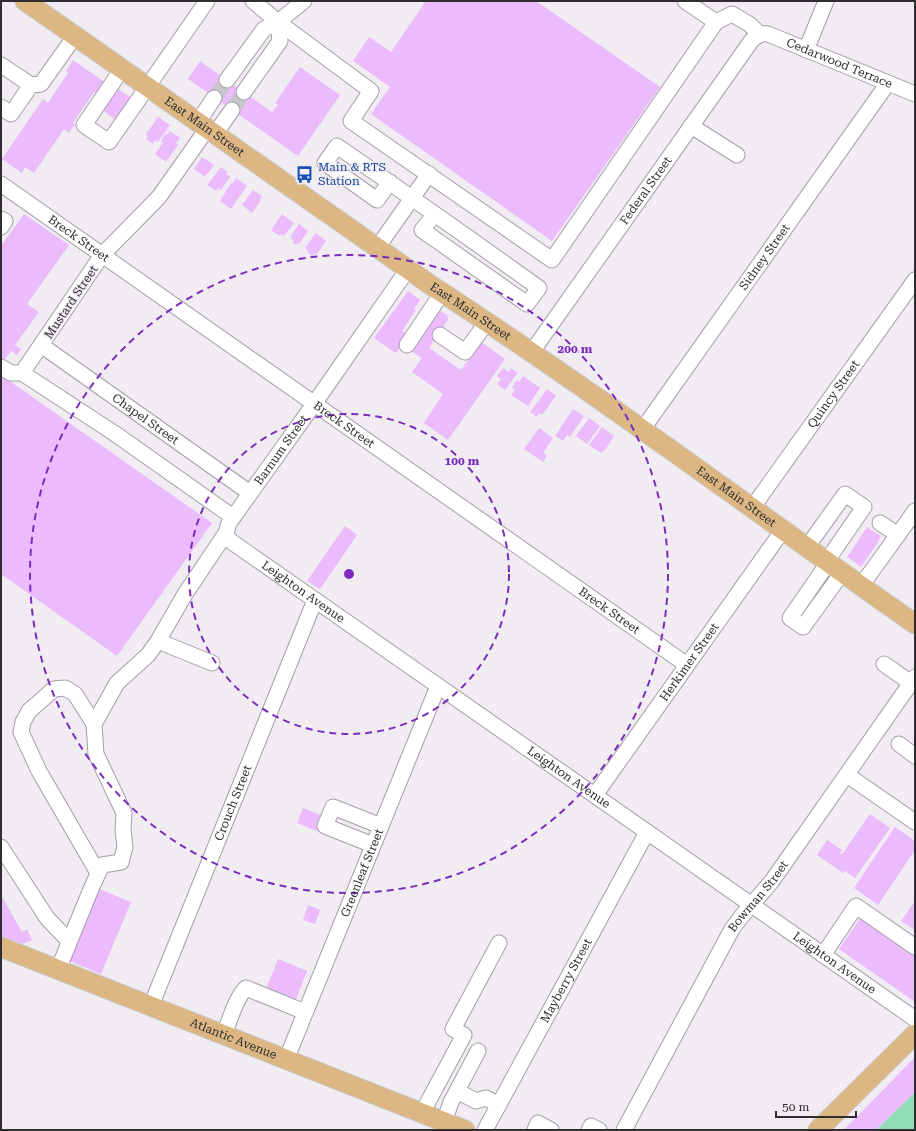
<svg xmlns="http://www.w3.org/2000/svg" width="916" height="1131" viewBox="0 0 916 1131" font-family="'Roboto Serif',serif">
<rect width="100%" height="100%" fill="#f0ecf2"/>
<path fill="#91deb4" d="M915 1092V1130H876Z"/>
<g fill="#ebbbfe">
<path d="M426 1H536L660 87 552 241 371 114 390 87 353 61 369 37 391 52Z"/>
<path d="M73 60 106 83 98 94 94 92 73 123 75 124 69 133 64 129 34 173 25 167 22 173 2 159 43 99 48 103 68 73 66 71Z"/>
<path d="M200 61 272 112 278 105 275 103 300 67 340 95 298 156 188 79Z"/>
<path d="M117 88 134 100 119 122 102 110Z"/>
<path d="M158 117 170 125 158 142 155 140 153 144 146 139 148 136 146 134Z"/>
<path d="M170 131 180 138 176 143 178 145 166 162 155 154 163 143 161 141 165 134 167 135Z"/>
<path d="M202 157 214 165 205 177 194 169Z"/>
<path d="M221 167 228 172 226 174 230 177 221 190 218 188 216 191 207 185Z"/>
<path d="M236 178 247 186 231 209 220 201 231 183 232 184Z"/>
<path d="M253 190 262 196 260 199 261 200 252 213 242 205Z"/>
<path d="M24 214 69 245 27 304 39 312 15 345 21 349 17 355 11 351 4 360 1 358V246Z"/>
<path d="M282 214 294 223 284 236 281 234 280 236 271 230Z"/>
<path d="M299 224 308 231 299 244 297 243 296 245 293 243 294 241 290 237Z"/>
<path d="M316 233 326 241 316 255 314 253 312 256 307 252 308 250 305 248Z"/>
<path d="M408 291 420 300 414 309 416 310 402 331 408 335 397 352H394L374 338Z"/>
<path d="M439 310 447 315 448 320 429 348 461 370 481 342 505 359 448 440 424 423 443 394 412 372 422 358 410 350Z"/>
<path d="M503 368 509 372 511 368 518 373 505 390 497 384 501 379 497 376Z"/>
<path d="M1 375 212 523 117 656 1 574Z"/>
<path d="M523 376 540 388 528 406 511 395 515 390 512 388 517 380 519 382Z"/>
<path d="M547 389 556 396 542 415 539 413 537 417 530 412Z"/>
<path d="M573 409 584 416 570 437 567 435 563 441 555 436Z"/>
<path d="M589 418 600 426 587 444 576 436Z"/>
<path d="M602 427 614 436 605 450H604L601 453 589 445Z"/>
<path d="M539 428 553 438 543 453 547 455 543 462 524 449Z"/>
<path d="M345 526 357 535 320 589 307 581Z"/>
<path d="M867 527 881 536 878 541H879L861 567 847 557Z"/>
<path d="M303 808 323 816 317 831 297 823Z"/>
<path d="M870 814 890 828 855 878 845 871 843 873 817 855 827 840 842 850 840 853 842 854Z"/>
<path d="M895 827 915 841V850L878 905 854 888Z"/>
<path d="M97 888 131 902 101 974 67 960Z"/>
<path d="M1 895 22 932 27 929 32 940 23 944 1 936Z"/>
<path d="M915 901V930L901 921Z"/>
<path d="M308 905 320 910 315 924 303 920Z"/>
<path d="M861 917 915 955V1002L839 949Z"/>
<path d="M278 959 307 971 294 1005 264 994Z"/>
<path d="M915 1057V1092L876 1130H844Z"/>
</g>
<g fill="none" stroke-linecap="round" stroke-linejoin="round">
<g stroke="#c9c6cb" stroke-width="15" stroke-dasharray="15 8" stroke-linecap="butt">
<path d="M214 98 227 80"/>
<path d="M232 110 244 92"/>
</g>
<defs>
<g id="minor">
<path d="M253 1 278 22 371 91 351 121 552 260 716 22 685 1"/>
<path d="M716 22 732 14 749 24 760 34"/>
<path d="M806 50 826 1"/>
<path d="M1 65 31 85 41 84 75 36"/>
<path d="M122 69 84 125 109 142 207 1"/>
<path d="M227 80 264 29 278 22 304 1"/>
<path d="M244 92 280 41 278 22"/>
<path d="M1 107 11 114 31 85"/>
<path d="M198 122 214 98"/>
<path d="M691 126 737 155"/>
<path d="M207 129 159 197 102 255 22 373 114 433 233 517"/>
<path d="M215 134 232 110"/>
<path d="M390 182 377 200 325 163 337 146C405 193 472 240 539 288L527 304 422 230 435 214"/>
<path id="s1" d="M1 184 687 665"/>
<path d="M1 219 5 221 1 227"/>
<path d="M377 248 429 174"/>
<path d="M440 335 465 352 487 322"/>
<path id="s2" d="M41 345 250 493"/>
<path d="M407 345 442 293"/>
<path id="s3" d="M531 353 752 40C757 36 761 33 768 34L915 94"/>
<path d="M1 367 11 373H22"/>
<path id="s4" d="M642 430 888 83"/>
<path id="s5" d="M752 508 915 280"/>
<path d="M880 523 898 535"/>
<path id="s6" d="M226 533 227 537 232 542 315 600 915 1019"/>
<path d="M807 547 845 494 864 507 826 562"/>
<path d="M828 563 790 618 803 627 842 573"/>
<path d="M861 586 915 511"/>
<path d="M158 641 212 663"/>
<path d="M884 664 911 683"/>
<path d="M94 724 75 694 65 688 54 689 29 711 23 722 21 732 39 771 98 873"/>
<path d="M899 744 915 756"/>
<path d="M847 775 915 822"/>
<path id="s7" d="M595 795 783 530"/>
<path d="M373 845 325 826 333 807 381 826"/>
<path d="M1 847 47 918 69 941"/>
<path d="M823 955 856 906 915 947"/>
<path id="s8" d="M58 970 91 889 102 865 121 862 125 847 123 830 124 813 96 754 94 724 117 683 148 655 158 641 185 594 226 533 229 523 314 404 408 269"/>
<path id="s9" d="M151 1006 315 600"/>
<path d="M224 1035C229 1022 236 997 246 988L305 1012"/>
<path d="M478 1051 457 1091 476 1101 486 1098 499 1105"/>
<path id="s10" d="M286 1060 438 686"/>
<path d="M422 1113 464 1035 453 1029 499 943"/>
<path d="M444 1122 451 1102 457 1091"/>
<path id="s11" d="M485 1130 647 832"/>
<path d="M535 1130 538 1123 551 1130"/>
<path d="M589 1130 591 1126 599 1130"/>
<path id="s12" d="M624 1130 732 929 741 917 772 881 915 677"/>
</g>
<g id="major">
<path id="s13" d="M25 1 432 286C597 393 754 511 915 624"/>
<path id="s14" d="M1 947 465 1130"/>
<path d="M818 1130 915 1034"/>
</g>
</defs>
<use href="#minor" stroke="#a39fa5" stroke-width="17"/>
<use href="#major" stroke="#c9c8c9" stroke-width="21"/>
<use href="#minor" stroke="#fff" stroke-width="15"/>
<use href="#major" stroke="#dcb783" stroke-width="19"/>
</g>
<g fill="none" stroke="#7b2cbf" stroke-width="2" stroke-dasharray="7 5">
<circle cx="349" cy="574" r="160"/>
<circle cx="349" cy="574" r="319"/>
</g>
<defs>
<symbol id="bus-bare" viewBox="-9 -9 18 18"><path d="M-5-6H5V4H4V6H2V4H-2V6H-4V4H-5ZM-3.5-4V0h7V-4ZM-3.5 1.2v1.5H-2V1.2ZM2 1.2v1.5H3.5V1.2Z" fill="#1a4fb4" stroke="#f0ecf2" stroke-width="2.5" paint-order="stroke"/></symbol>
</defs>
<g fill-rule="evenodd">
<use href="#bus-bare" x="292" y="162" width="25" height="25"/>
</g>
<g text-anchor="middle" stroke-width="3" stroke-linejoin="round" paint-order="stroke">
<g font-size="12" fill="#2f2d2f" stroke="#f0ecf2">
<text dy="4" stroke="none"><textPath href="#s3" startOffset="478">Cedarwood Terrace</textPath></text>
<text dy="4" stroke="none"><textPath href="#s13" startOffset="219">East Main Street</textPath></text>
<text dy="4" stroke="none"><textPath href="#s3" startOffset="199">Federal Street</textPath></text>
<text dy="4" stroke="none"><textPath href="#s1" startOffset="95">Breck Street</textPath></text>
<text dy="4" stroke="none"><textPath href="#s4" startOffset="212">Sidney Street</textPath></text>
<text transform="translate(71 302) rotate(-56)" y="4">Mustard Street</text>
<text dy="4" stroke="none"><textPath href="#s13" startOffset="543">East Main Street</textPath></text>
<text dy="4" stroke="none"><textPath href="#s5" startOffset="140">Quincy Street</textPath></text>
<text dy="4" stroke="none"><textPath href="#s2" startOffset="128">Chapel Street</textPath></text>
<text dy="4" stroke="none"><textPath href="#s1" startOffset="419">Breck Street</textPath></text>
<text dy="4" stroke="none"><textPath href="#s8" startOffset="612">Barnum Street</textPath></text>
<text dy="4" stroke="none"><textPath href="#s13" startOffset="867">East Main Street</textPath></text>
<text dy="4" stroke="none"><textPath href="#s6" startOffset="98">Leighton Avenue</textPath></text>
<text dy="4" stroke="none"><textPath href="#s1" startOffset="743">Breck Street</textPath></text>
<text dy="4" stroke="none"><textPath href="#s7" startOffset="163">Herkimer Street</textPath></text>
<text dy="4" stroke="none"><textPath href="#s6" startOffset="422">Leighton Avenue</textPath></text>
<text dy="4" stroke="none"><textPath href="#s9" startOffset="219">Crouch Street</textPath></text>
<text dy="4" stroke="none"><textPath href="#s10" startOffset="202">Greenleaf Street</textPath></text>
<text dy="4" stroke="none"><textPath href="#s12" startOffset="270">Bowman Street</textPath></text>
<text dy="4" stroke="none"><textPath href="#s6" startOffset="746">Leighton Avenue</textPath></text>
<text dy="4" stroke="none"><textPath href="#s11" startOffset="170">Mayberry Street</textPath></text>
<text dy="4" stroke="none"><textPath href="#s14" startOffset="250">Atlantic Avenue</textPath></text>
</g>
<g font-size="12" fill="#164399" stroke="#f0ecf2" text-anchor="start">
<text x="318" y="171">Main &amp; RTS<tspan x="318" dy="14">Station</tspan></text>
</g>
</g>
<circle cx="349" cy="574" r="6" fill="#7b2cbf" stroke="#f0ecf2" stroke-width="2"/>
<g font-size="12" text-anchor="middle" font-weight="bold" fill="#7b2cbf" stroke="#f0ecf2" stroke-width="3" stroke-linejoin="round" paint-order="stroke">
<text x="575" y="353">200 m</text>
<text x="462" y="465">100 m</text>
</g>
<rect width="916" height="1131" fill="none" stroke="#2f2d2f" stroke-width="4"/>
<path d="M776 1111v6h80v-6" fill="none" stroke="#2f2d2f" stroke-width="2"/>
<text x="782" y="1111" font-size="12" fill="#2f2d2f" stroke="#f0ecf2" stroke-width="3" paint-order="stroke">50 m</text>
</svg>
